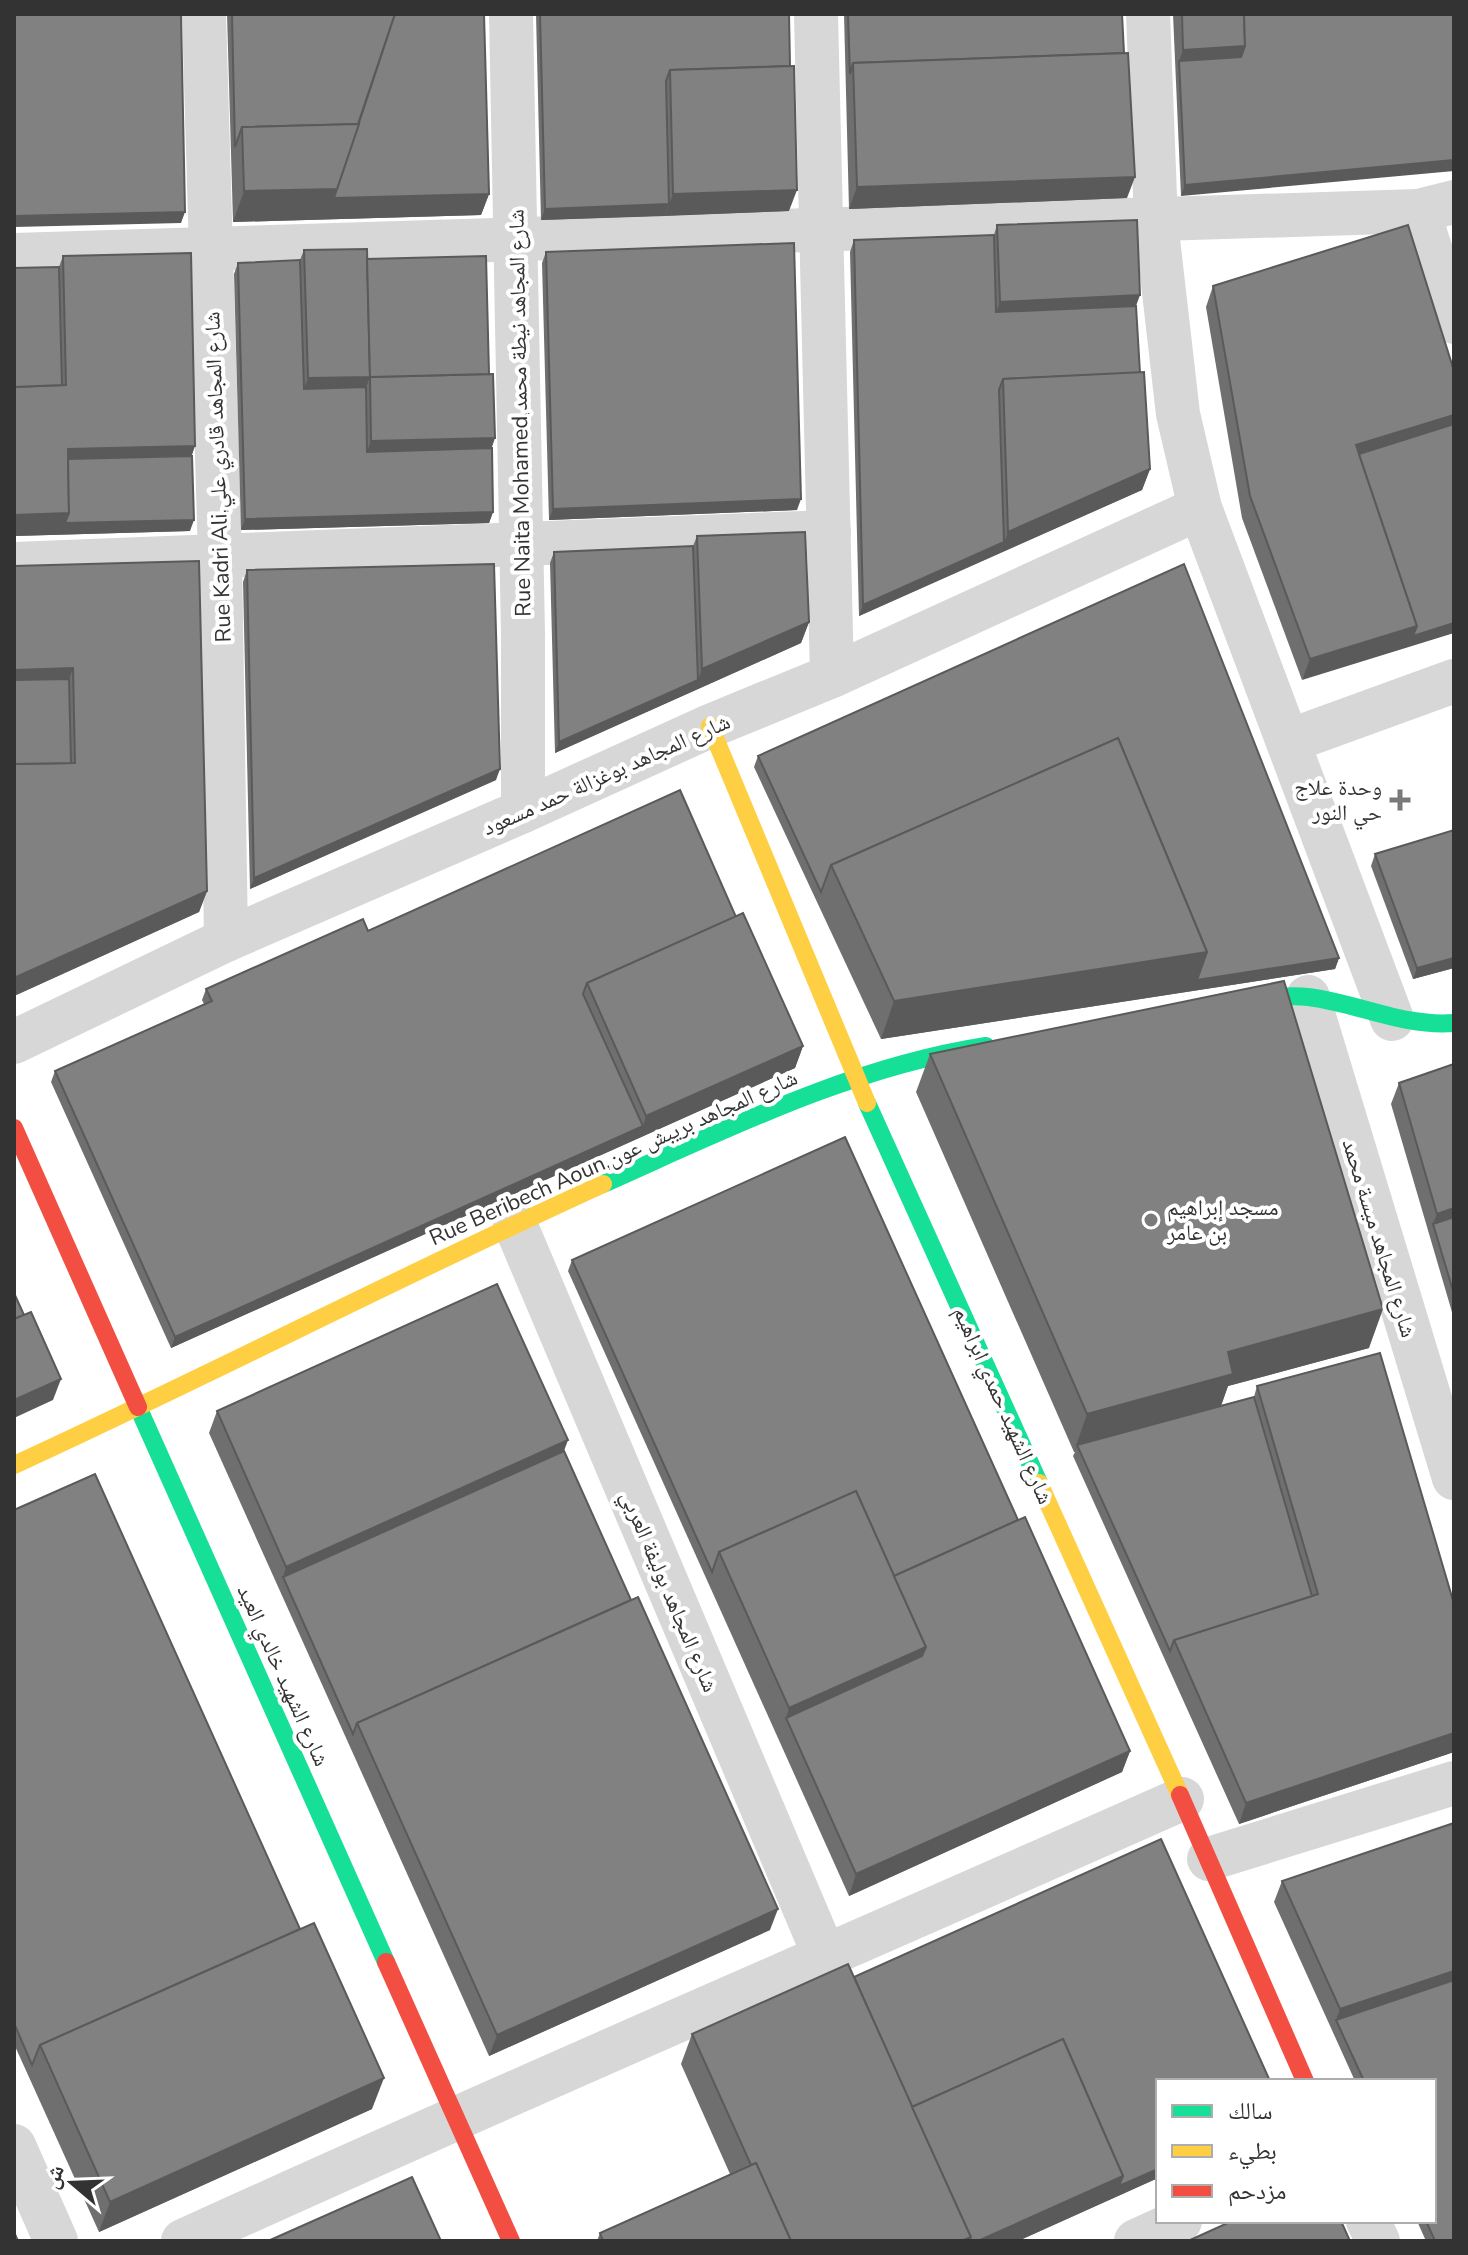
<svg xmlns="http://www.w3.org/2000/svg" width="1468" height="2255" viewBox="0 0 1468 2255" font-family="'Nunito Sans','Noto Naskh Arabic',sans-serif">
<rect width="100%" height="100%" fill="#fff"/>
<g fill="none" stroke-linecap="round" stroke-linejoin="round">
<g stroke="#d7d7d7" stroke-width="44">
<path d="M204 14 220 557 226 940"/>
<path d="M511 14 523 634V811"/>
<path d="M816 14 832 676"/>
<path d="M1148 14 1156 222 1178 414 1200 508 1392 1019"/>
<path d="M1418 211 1454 322"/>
<path d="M14 255C482 243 950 230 1418 211L1454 202"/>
<path d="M14 564 829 532"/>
<path d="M1289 741 1454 681"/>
<path d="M1308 997 1454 1478"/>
<path d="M14 1042 226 940 523 811 710 726 832 676 1200 508"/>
<path d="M515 1224 825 1957"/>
<path d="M1209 1859 1454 1783"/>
<path d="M14 2146 56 2241"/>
<path d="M1368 2221 1378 2241"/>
<path d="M183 2241C514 2090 849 1947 1182 1799"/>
<path d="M1136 2241 1180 2221"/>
</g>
<g stroke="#16e098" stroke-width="18">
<path d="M1228 1005C1254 1001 1281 994 1308 997 1358 1003 1402 1027 1454 1023"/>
<path d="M867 1103 1039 1483"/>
<path d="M603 1184C727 1129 851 1067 986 1046"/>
<path d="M138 1407 386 1962"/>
</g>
<g stroke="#ffcf43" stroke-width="18">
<path d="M710 726 867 1103"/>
<path d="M14 1465C212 1374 405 1274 603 1184"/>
<path d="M1039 1483 1180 1795"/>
</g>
<g stroke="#f24e42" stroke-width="18">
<path d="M14 1128 138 1407"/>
<path d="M1180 1795 1305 2081"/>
<path d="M386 1962 511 2241"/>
</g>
</g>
<g fill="#6f6f6f">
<path d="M227 14H484L489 194 481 215 233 222Z"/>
<path d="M536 14H789V211L541 220Z"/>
<path d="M844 14H1122L1127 198 849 209Z"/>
<path d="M1173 14H1454L1181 196Z"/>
<path d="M997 225 1136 306 1140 373 1150 469 1142 490 859 616 850 252 854 240 994 235Z"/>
<path d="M304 250 367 259 492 448 493 512 489 523 241 530 234 274 238 263 300 260Z"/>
<path d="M546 252 797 510 549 520 542 263Z"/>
<path d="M63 256 192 456 190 531 14 536V268L59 267Z"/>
<path d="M1213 286 1454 371 1302 680 1242 518 1206 307Z"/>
<path d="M697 536 809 622 801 643 555 753 550 563 554 552 693 546Z"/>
<path d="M14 566 207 891 199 912 14 996Z"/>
<path d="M247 570 496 780 250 889 243 582Z"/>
<path d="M758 756 1339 958 1335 969 881 1039 754 767Z"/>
<path d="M1454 830V968L1413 979 1371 866 1375 854Z"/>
<path d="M736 917 803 1046 795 1068 171 1348 51 1082 55 1071 204 1004 202 1000 206 989 368 931Z"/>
<path d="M930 1054 1369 1348 1228 1386 1221 1405 1254 1397 1257 1386 1454 1604V1752L1239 1824 1073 1456 1075 1452H1074L916 1092Z"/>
<path d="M1454 1064V1319L1391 1104 1399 1083Z"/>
<path d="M572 1260 1018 1520 1130 1751 1122 1772 849 1896 568 1271Z"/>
<path d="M217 1411 564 1451 770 1930 489 2056 209 1433Z"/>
<path d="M14 1510 372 2109 99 2232 14 2044Z"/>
<path d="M1454 1823V2241H1426L1417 2221H1434V2081H1355L1274 1902 1282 1881Z"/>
<path d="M854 1977 1158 2178 1018 2241H597L600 2233 730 2174 681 2064 692 2034Z"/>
</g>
<g fill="#5a5a5a">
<path d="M1245 46 1237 68 1179 61 1183 50Z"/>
<path d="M1454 160V171L1181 196 1185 185Z"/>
<path d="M1135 177 1127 198 849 209 857 187Z"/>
<path d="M337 189 489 194 481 215 233 222 244 191Z"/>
<path d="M797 190 789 211 665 216 673 194Z"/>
<path d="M669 204 665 216 541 220 545 209Z"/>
<path d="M185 212 181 223 14 227V216Z"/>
<path d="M1140 295 1132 317 992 323 1000 302Z"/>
<path d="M370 377 362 398 300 400 308 378Z"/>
<path d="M1454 415V434L1356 465V445Z"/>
<path d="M495 438 488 459 363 463 371 441Z"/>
<path d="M195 446 188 467 64 471 68 449Z"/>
<path d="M1150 469 1142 490 1000 553 1008 532Z"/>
<path d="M801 499 797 510 549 520 553 509Z"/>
<path d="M493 512 489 523 241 530 245 519Z"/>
<path d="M69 513 194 520 190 531 14 536V515Z"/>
<path d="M1004 542 1000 553 859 616 863 605Z"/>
<path d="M809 622 801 643 555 753 559 742 698 680 702 669Z"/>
<path d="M1454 623V633L1302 680 1310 659 1417 626Z"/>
<path d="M73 668 65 690 14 691V670Z"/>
<path d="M500 769 496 780 250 889 254 878Z"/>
<path d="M207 891 199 912 14 996V978Z"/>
<path d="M1207 952 1339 958 1335 969 881 1039 894 1001Z"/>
<path d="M1454 958V968L1413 979 1417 968Z"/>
<path d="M803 1046 795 1068 171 1348 175 1337 643 1126 646 1116Z"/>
<path d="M1454 1208V1227L1433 1224 1437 1214Z"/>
<path d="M1383 1309 1369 1348 1228 1386 1219 1412 1077 1445 1074 1452 1087 1414 1228 1352Z"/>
<path d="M61 1379 53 1400 14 1418V1400Z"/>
<path d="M568 1440 560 1462 283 1577 286 1567Z"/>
<path d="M926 1647 915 1677 786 1718 789 1708Z"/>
<path d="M1454 1733V1752L1239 1824 1246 1803Z"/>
<path d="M1130 1751 1122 1772 849 1896 856 1874Z"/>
<path d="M778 1909 770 1930 489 2056 497 2035Z"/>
<path d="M1454 1971V1990L1336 2020 1340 2009Z"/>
<path d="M384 2078 372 2109 99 2232 110 2202Z"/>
<path d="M1158 2169V2178L1018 2241H978L1123 2176Z"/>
</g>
<g fill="#818181" stroke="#5a5a5a" stroke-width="2">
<path d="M14 14H181L185 212 14 216Z"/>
<path d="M232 14H395L358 124 242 127 235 147Z"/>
<path d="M395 14H484L489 194 334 198Z"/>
<path d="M540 14H789L790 66 670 70 666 81 669 204 545 209Z"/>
<path d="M848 14H1122L1124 53 853 63 850 74Z"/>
<path d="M1182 14H1244L1245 46 1183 50Z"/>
<path d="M1244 14H1454V160L1185 185 1179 61 1241 57 1245 46Z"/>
<path d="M1128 53 1135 177 857 187 853 63Z"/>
<path d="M794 66 797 190 673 194 670 70Z"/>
<path d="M359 124 337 189 244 191 242 127Z"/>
<path d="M1137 220 1140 295 1000 302 997 225Z"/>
<path d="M1408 225 1454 371V415L1356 445 1417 626 1310 659 1250 496 1213 286Z"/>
<path d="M994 235 996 312 1136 306 1140 373 1003 379 999 390 1004 542 863 605 854 240Z"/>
<path d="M794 243 801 499 553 509 546 252Z"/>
<path d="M367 249 370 377 493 374 495 438 371 441 370 377 308 378 304 250Z"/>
<path d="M191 253 195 446 68 449 69 513 14 515V387L66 385 63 256Z"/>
<path d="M486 256 489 374 370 377 367 259Z"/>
<path d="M300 260 304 389 366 387 367 452 492 448 493 512 245 519 238 263Z"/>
<path d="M59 267 62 385 14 387V268Z"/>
<path d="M1144 372 1150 469 1008 532 1003 379Z"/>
<path d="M1454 424V623L1413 636 1417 626 1359 454Z"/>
<path d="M192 456 194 520 65 523 69 513 68 459Z"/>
<path d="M805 532 809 622 702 669 697 536Z"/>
<path d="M693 546 698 680 559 742 554 552Z"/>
<path d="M199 561 207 891 14 978V764L75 763 73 668 14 670V566Z"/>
<path d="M494 564 500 769 254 878 247 570Z"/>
<path d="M1184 564 1339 958 1197 980 1207 952 1118 738 831 865 821 892 758 756Z"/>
<path d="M69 679 71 763 14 764V680Z"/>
<path d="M1118 738 1207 952 894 1001 831 865Z"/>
<path d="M680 790 736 917 587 983 583 994 643 1126 175 1337 55 1071 212 1001 206 989 363 919 368 931Z"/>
<path d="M1454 830V958L1417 968 1375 854Z"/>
<path d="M743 913 803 1046 646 1116 587 983Z"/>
<path d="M1284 981 1383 1309 1228 1352 1233 1374 1087 1414 930 1054Z"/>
<path d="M1454 1064V1208L1437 1214 1399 1083Z"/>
<path d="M845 1137 1018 1520 894 1576 856 1491 719 1552 712 1572 572 1260Z"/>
<path d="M1454 1217V1294L1433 1224Z"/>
<path d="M497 1284 568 1440 286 1567 217 1411Z"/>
<path d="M14 1293 24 1315 14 1319Z"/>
<path d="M31 1312 61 1379 14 1400V1319Z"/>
<path d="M1380 1353 1454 1604V1733L1246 1803 1174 1640 1318 1594 1257 1386Z"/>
<path d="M1254 1397 1312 1596 1174 1640 1170 1651 1077 1445Z"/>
<path d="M564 1451 631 1600 357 1723 353 1734 283 1577Z"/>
<path d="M95 1474 300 1929 40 2045 32 2065 14 2023V1510Z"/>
<path d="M856 1491 926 1647 789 1708 719 1552Z"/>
<path d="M1025 1517 1130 1751 856 1874 786 1718 922 1656 926 1647 894 1576Z"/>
<path d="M638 1597 778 1909 497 2035 357 1723Z"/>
<path d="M1454 1823V1971L1340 2009 1282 1881Z"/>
<path d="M1161 1839 1270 2081H1158V2169L1119 2186 1123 2176 1063 2039 912 2107 854 1977Z"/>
<path d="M314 1923 384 2078 110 2202 40 2045Z"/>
<path d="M848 1964 971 2237 961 2241H791L756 2163 751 2165 692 2034Z"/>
<path d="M1454 1980V2241H1435L1426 2221H1434V2081H1364L1336 2020Z"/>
<path d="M1063 2039 1123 2176 978 2241H969L971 2237 912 2107Z"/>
<path d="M756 2163 791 2241H603L600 2233Z"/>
<path d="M412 2177 441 2241H268Z"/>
<path d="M1232 2221H1341L1350 2241H1188Z"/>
<path d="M14 2232 18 2241H14Z"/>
</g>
<g fill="#7a7a7a" stroke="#fff" stroke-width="3">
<path d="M1396 788h8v8h8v8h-8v8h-8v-8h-8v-8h8z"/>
<circle cx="1151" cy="1220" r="8"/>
</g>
<g text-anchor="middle" stroke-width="8" stroke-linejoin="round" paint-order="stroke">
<g font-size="22" fill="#333" stroke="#fff">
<text transform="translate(519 413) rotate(-91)" y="8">Rue Naita Mohamed,شارع المجاهد نيطة محمد</text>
<text transform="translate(217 477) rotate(-92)" y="8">Rue Kadri Ali,شارع المجاهد قادري علي</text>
<text transform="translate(606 774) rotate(-24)" y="8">شارع المجاهد بوغزالة حمد مسعود</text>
<text transform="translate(613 1157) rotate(-24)" y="8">Rue Beribech Aoun,شارع المجاهد بريبش عون</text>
<text transform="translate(1380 1238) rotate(73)" y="8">شارع المجاهد ميسة محمد</text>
<text transform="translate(1004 1405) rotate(66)" y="8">شارع الشهيد حمدي ابراهيم</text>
<text transform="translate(670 1591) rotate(67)" y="8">شارع المجاهد بوليفة العربي</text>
<text transform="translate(284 1675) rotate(66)" y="8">شارع الشهيد خالدي العيد</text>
</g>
<g font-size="22" fill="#333" stroke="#fff" text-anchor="end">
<text x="1382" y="795">وحدة علاج<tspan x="1382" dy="25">حي النور</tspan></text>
<text x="1167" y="1215" text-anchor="start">مسجد إبراهيم<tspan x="1167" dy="25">بن عامر</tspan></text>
</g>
</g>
<rect width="1468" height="2255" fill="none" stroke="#333333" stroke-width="32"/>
<rect x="1156" y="2079" width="280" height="144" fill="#ffffff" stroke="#adadad" stroke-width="2"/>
<rect x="1172" y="2105" width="40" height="12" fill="#16e098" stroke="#adadad" stroke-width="2"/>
<text x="1228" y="2119" font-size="24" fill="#333333">سالك</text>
<rect x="1172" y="2145" width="40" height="12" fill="#ffcf43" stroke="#adadad" stroke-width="2"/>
<text x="1228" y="2159" font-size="24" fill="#333333">بطيء</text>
<rect x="1172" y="2185" width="40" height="12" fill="#f24e42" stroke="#adadad" stroke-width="2"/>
<text x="1228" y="2199" font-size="24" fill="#333333">مزدحم</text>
<g transform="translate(72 2183) rotate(289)" stroke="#ffffff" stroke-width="6" paint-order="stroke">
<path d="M0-6L14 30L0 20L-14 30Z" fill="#333333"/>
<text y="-12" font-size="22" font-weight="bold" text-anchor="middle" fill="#333333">ش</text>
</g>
</svg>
